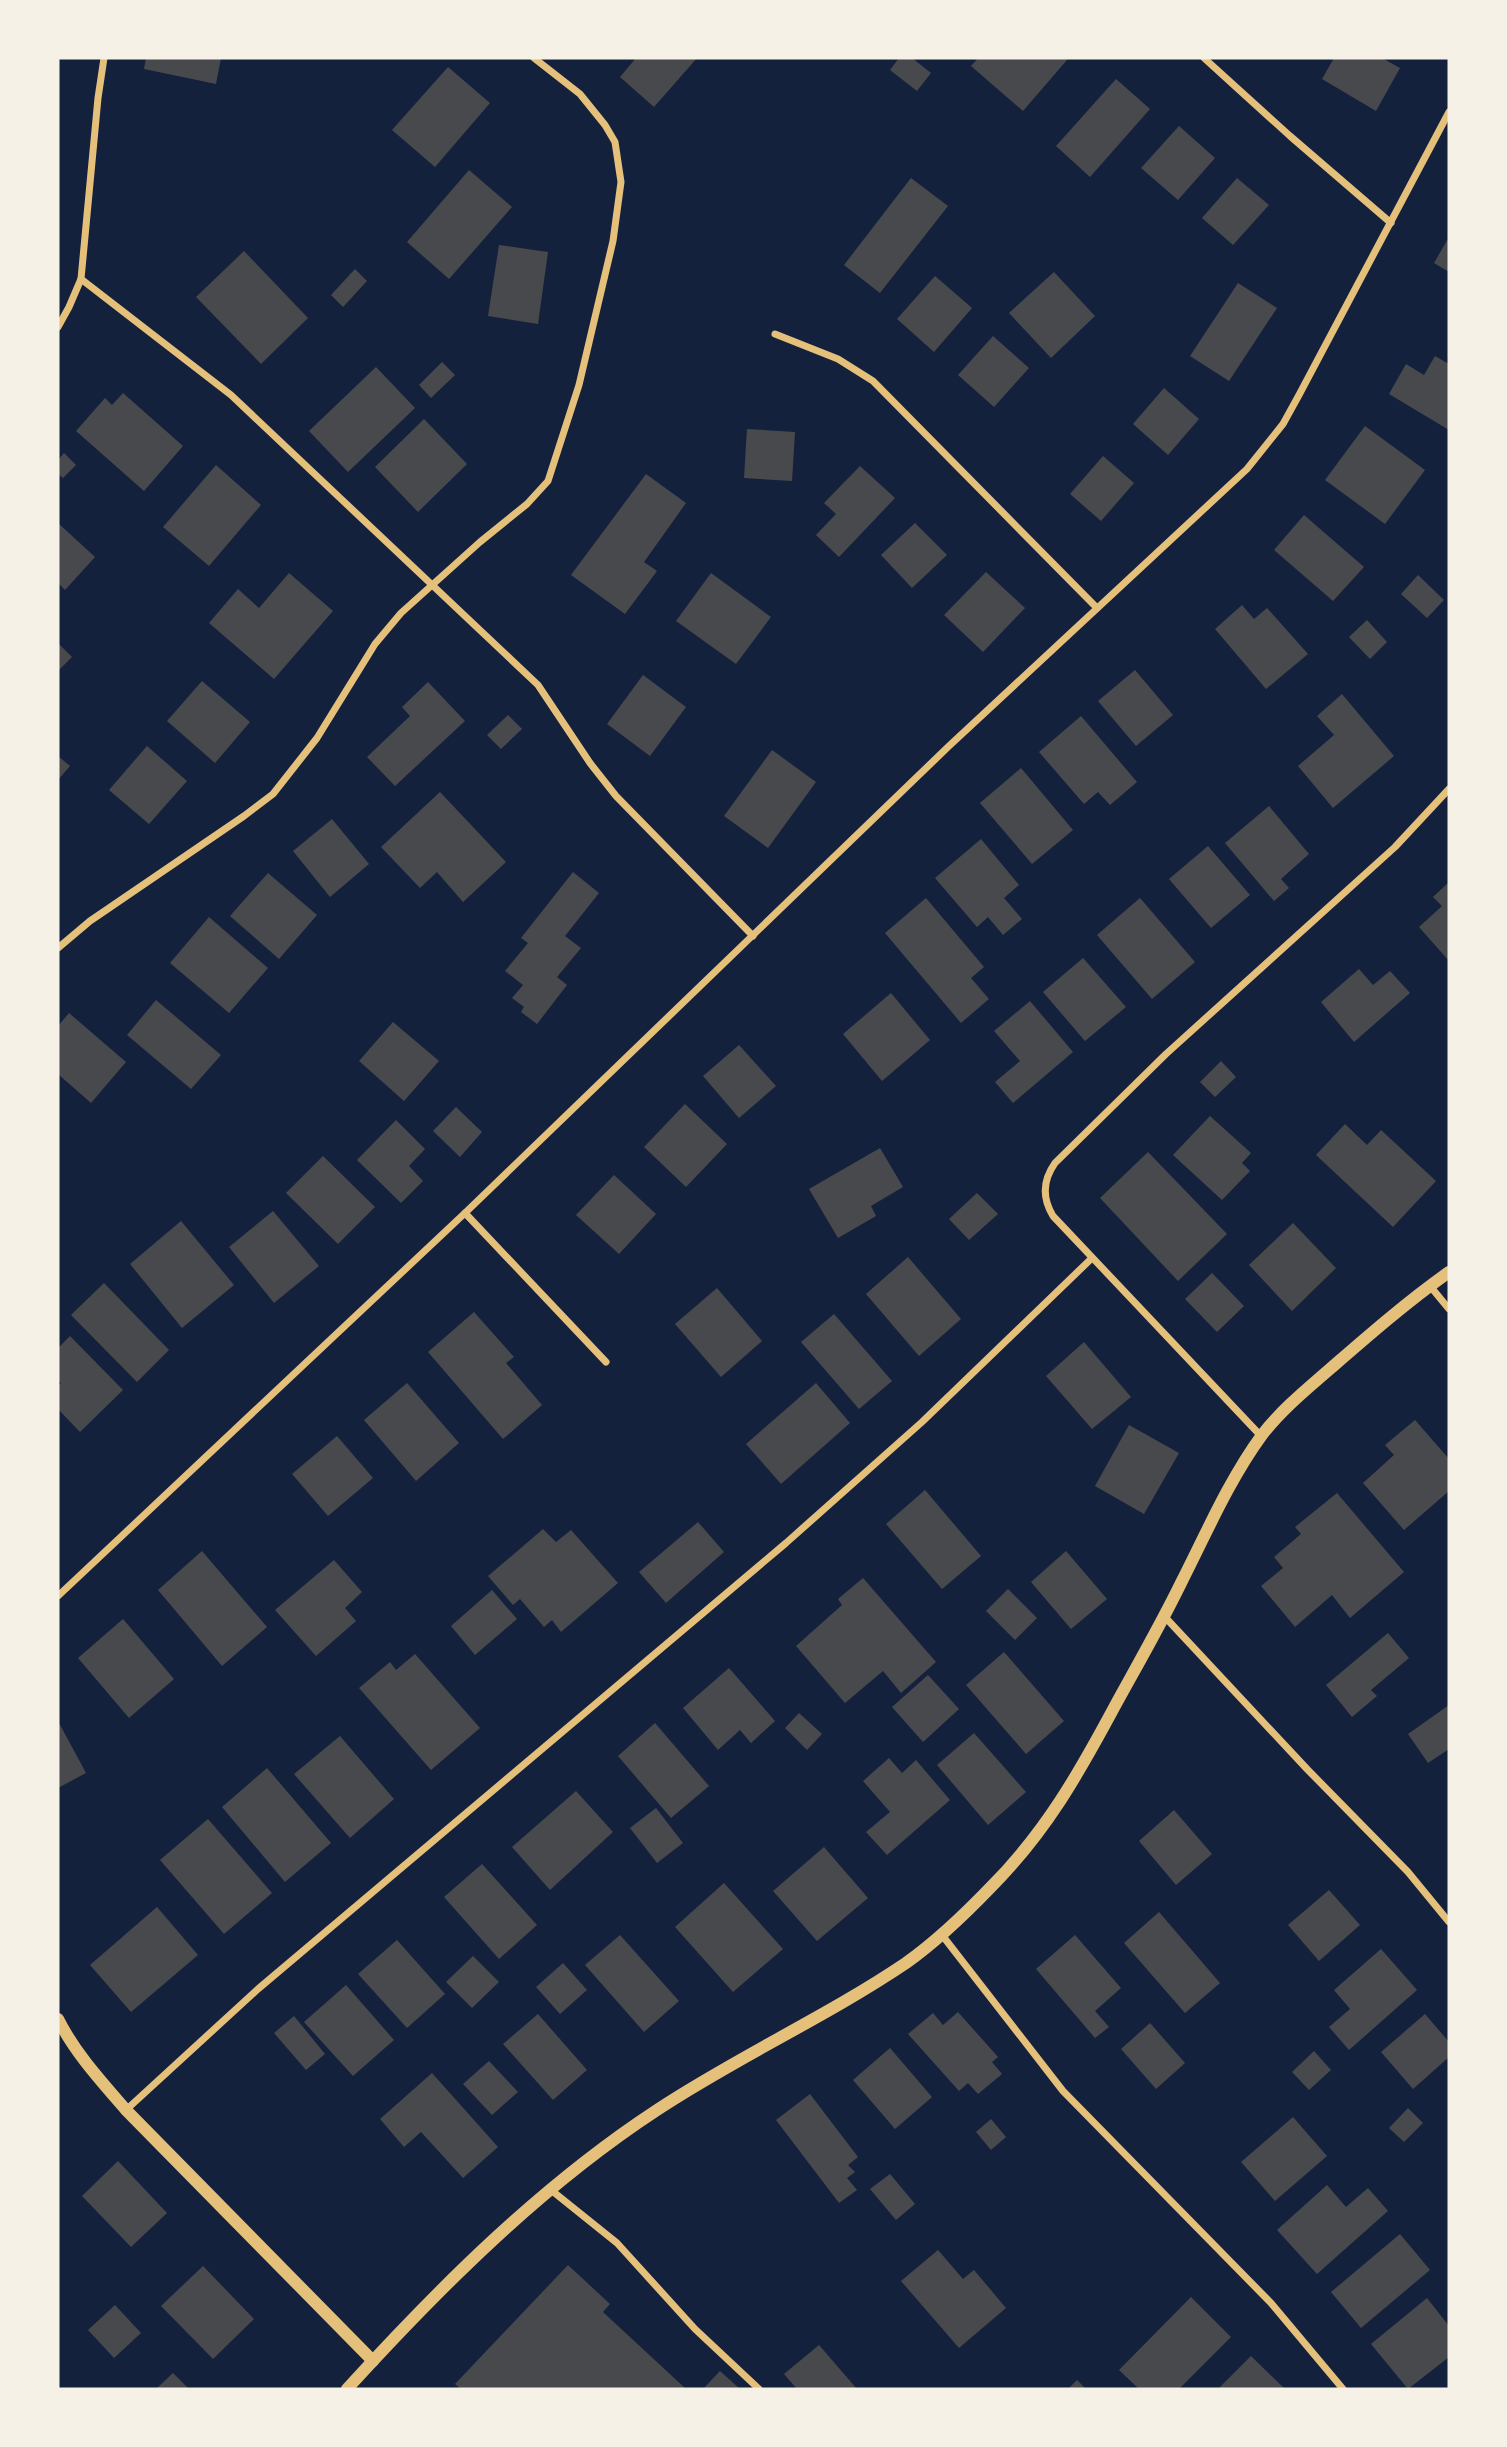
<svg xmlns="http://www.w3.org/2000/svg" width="1507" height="2447" viewBox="0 0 1507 2447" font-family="'Roboto Condensed',sans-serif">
<rect width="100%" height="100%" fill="#14213d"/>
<g fill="#48494c">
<path d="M146 58H221L216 84 144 69Z"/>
<path d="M636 58H697L654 107 620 77Z"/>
<path d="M899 58H912L931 73 917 91 890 70Z"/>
<path d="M978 58H1065L1067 60 1023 111 971 66Z"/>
<path d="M1334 58H1382L1400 68 1376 111 1322 79Z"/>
<path d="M448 67 490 103 435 167 392 130Z"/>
<path d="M1116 79 1150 109 1090 177 1056 146Z"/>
<path d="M1179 126 1215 158 1178 200 1141 168Z"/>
<path d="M469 170 512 207 449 279 407 242Z"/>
<path d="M911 178 948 206 880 293 844 265Z"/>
<path d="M1237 178 1269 205 1233 245 1202 218Z"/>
<path d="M1449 237V272L1434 263Z"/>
<path d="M499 245 548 252 538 324 488 316Z"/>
<path d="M244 251 308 318 261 364 196 297Z"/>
<path d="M355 269 367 281 343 307 331 295Z"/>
<path d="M1054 272 1095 316 1051 358 1009 313Z"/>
<path d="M935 276 972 308 934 352 897 319Z"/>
<path d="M1238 283 1277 308 1229 381 1190 356Z"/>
<path d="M993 336 1029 368 994 407 958 375Z"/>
<path d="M1435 356 1449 364V430L1389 394 1406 364 1424 375Z"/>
<path d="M442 362 455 375 431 398 419 385Z"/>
<path d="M376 367 415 408 348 472 309 431Z"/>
<path d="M1164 388 1199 419 1168 455 1133 424Z"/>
<path d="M123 393 183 446 144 491 76 431 105 398 112 405Z"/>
<path d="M424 419 467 464 418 512 375 467Z"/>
<path d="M1365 426 1425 470 1385 524 1325 480Z"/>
<path d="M747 429 795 432 792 481 744 478Z"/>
<path d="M64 453 76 465 63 478 58 474V460Z"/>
<path d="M1103 456 1134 483 1101 521 1070 494Z"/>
<path d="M216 465 261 505 209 566 163 527Z"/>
<path d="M860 466 895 498 839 557 816 535 836 514 824 503Z"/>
<path d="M646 474 686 503 644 562 657 571 625 614 571 575Z"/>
<path d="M1304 515 1364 567 1333 601 1274 550Z"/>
<path d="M58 523 95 557 65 590 58 583Z"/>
<path d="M915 523 947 555 912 588 881 555Z"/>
<path d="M986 572 1025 608 983 652 944 615Z"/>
<path d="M289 573 333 611 274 679 209 623 238 589 259 608Z"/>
<path d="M711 573 771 617 736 664 676 621Z"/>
<path d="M1418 575 1444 600 1427 618 1401 594Z"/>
<path d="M1242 605 1254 619 1267 608 1308 654 1266 689 1215 629Z"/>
<path d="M1367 620 1387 642 1370 659 1349 637Z"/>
<path d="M58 643 72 657 58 671Z"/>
<path d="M1135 670 1173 715 1136 746 1098 701Z"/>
<path d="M643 675 686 707 650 756 607 724Z"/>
<path d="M202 681 250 722 215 763 167 721Z"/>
<path d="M428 682 465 721 395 786 367 757 410 716 402 707Z"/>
<path d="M1342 694 1394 756 1333 808 1298 766 1334 735 1317 716Z"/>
<path d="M508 715 522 729 501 749 487 735Z"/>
<path d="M1081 716 1137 782 1110 805 1098 792 1084 804 1039 752Z"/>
<path d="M147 746 187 781 149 824 109 790Z"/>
<path d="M772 750 816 782 768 848 724 816Z"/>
<path d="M58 756 70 766 58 780Z"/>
<path d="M1021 768 1073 830 1032 864 980 803Z"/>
<path d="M440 792 506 862 463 902 437 872 420 888 381 847Z"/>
<path d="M1269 806 1309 854 1281 879 1289 888 1274 901 1225 843Z"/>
<path d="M332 819 369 864 330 897 293 851Z"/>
<path d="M981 839 1019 885 1004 898 1022 919 1003 935 988 917 977 927 935 878Z"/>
<path d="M1208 846 1250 895 1211 928 1169 879Z"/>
<path d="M573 872 599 893 565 936 581 948 557 977 567 985 537 1024 521 1012 524 1007 512 998 523 985 505 971 528 943 521 938Z"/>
<path d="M268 873 317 915 279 959 230 916Z"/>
<path d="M1449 882V961L1419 927 1442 906 1433 897Z"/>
<path d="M926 898 984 967 971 978 989 999 961 1023 885 933Z"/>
<path d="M1140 898 1195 962 1152 999 1097 935Z"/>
<path d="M209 917 268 968 229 1013 170 963Z"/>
<path d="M1083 958 1126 1007 1085 1041 1043 992Z"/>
<path d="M1359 969 1373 985 1390 971 1410 993 1354 1042 1321 1002Z"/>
<path d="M891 993 930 1040 882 1081 843 1034Z"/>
<path d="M156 1000 221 1055 191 1089 127 1035Z"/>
<path d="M1030 1001 1073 1052 1013 1103 995 1082 1020 1061 994 1031Z"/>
<path d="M69 1013 126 1062 91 1103 58 1074V1026Z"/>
<path d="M393 1022 439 1061 404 1101 359 1061Z"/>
<path d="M739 1045 776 1086 739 1118 703 1076Z"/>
<path d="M1221 1061 1236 1077 1215 1097 1200 1082Z"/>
<path d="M685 1104 727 1144 686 1187 644 1147Z"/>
<path d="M456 1107 482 1132 460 1157 433 1131Z"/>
<path d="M1210 1116 1251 1153 1242 1163 1250 1171 1222 1200 1173 1155Z"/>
<path d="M396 1120 425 1149 409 1166 423 1181 401 1203 357 1160Z"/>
<path d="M1345 1124 1367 1145 1381 1130 1436 1181 1393 1227 1316 1155Z"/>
<path d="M880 1148 903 1187 871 1206 876 1216 838 1238 809 1189Z"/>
<path d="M1148 1152 1227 1234 1178 1281 1100 1198Z"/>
<path d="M323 1156 375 1207 338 1244 286 1193Z"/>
<path d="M614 1175 656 1214 619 1254 576 1215Z"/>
<path d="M977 1193 998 1214 969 1240 949 1219Z"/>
<path d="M273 1211 319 1266 274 1303 229 1247Z"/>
<path d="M181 1221 234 1285 182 1328 130 1264Z"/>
<path d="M1293 1223 1336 1268 1292 1311 1249 1265Z"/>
<path d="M908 1257 961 1319 919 1356 866 1294Z"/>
<path d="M1212 1273 1244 1306 1217 1332 1185 1299Z"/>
<path d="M104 1283 169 1350 137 1382 71 1315Z"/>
<path d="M717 1288 762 1341 721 1377 675 1324Z"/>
<path d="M474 1312 514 1357 506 1363 542 1405 503 1439 428 1352Z"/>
<path d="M834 1314 892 1381 859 1409 801 1342Z"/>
<path d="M70 1336 123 1390 80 1432 58 1409V1386L61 1383 58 1380V1348Z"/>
<path d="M1084 1342 1131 1397 1092 1429 1046 1376Z"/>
<path d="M407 1383 459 1443 416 1481 364 1420Z"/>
<path d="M816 1383 850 1423 781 1484 746 1444Z"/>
<path d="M1415 1420 1449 1459V1491L1404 1530 1363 1483 1394 1455 1385 1445Z"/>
<path d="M1129 1425 1179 1453 1144 1514 1095 1486Z"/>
<path d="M337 1436 373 1478 328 1516 292 1474Z"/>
<path d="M925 1490 981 1556 942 1589 886 1524Z"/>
<path d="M1337 1493 1404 1572 1350 1618 1332 1595 1295 1627 1261 1586 1283 1568 1274 1557 1301 1534 1295 1527Z"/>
<path d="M698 1522 724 1552 666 1603 639 1572Z"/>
<path d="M543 1529 556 1542 571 1530 618 1583 561 1632 552 1620 544 1627 520 1599 513 1605 488 1576Z"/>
<path d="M202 1551 267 1627 222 1666 158 1590Z"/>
<path d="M1066 1551 1107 1599 1071 1629 1031 1582Z"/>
<path d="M334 1560 362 1592 345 1608 356 1621 316 1656 275 1610Z"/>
<path d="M863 1578 936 1662 901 1693 883 1671 845 1703 796 1646 842 1605 838 1599Z"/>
<path d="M1008 1589 1037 1618 1015 1640 986 1611Z"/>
<path d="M492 1590 517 1619 475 1655 451 1626Z"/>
<path d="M123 1619 174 1679 129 1718 78 1658Z"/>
<path d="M1388 1633 1409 1658 1371 1690 1377 1696 1352 1717 1326 1685Z"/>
<path d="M1004 1652 1064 1721 1026 1754 966 1685Z"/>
<path d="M415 1654 480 1728 431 1770 359 1688 390 1662 396 1670Z"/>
<path d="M729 1668 775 1721 751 1743 740 1730 718 1750 683 1708Z"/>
<path d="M928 1675 959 1709 923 1742 892 1707Z"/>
<path d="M1449 1705V1749L1428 1763 1408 1734Z"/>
<path d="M799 1713 822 1734 807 1750 785 1728Z"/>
<path d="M58 1721 86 1773 58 1788Z"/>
<path d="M655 1723 709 1786 671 1818 618 1756Z"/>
<path d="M974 1733 1026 1792 988 1825 937 1765Z"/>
<path d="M340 1736 394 1799 350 1838 294 1774Z"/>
<path d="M889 1758 902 1773 916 1760 950 1800 887 1855 866 1832 890 1812 863 1781Z"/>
<path d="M267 1768 331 1843 285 1882 222 1807Z"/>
<path d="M576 1791 613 1832 550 1890 512 1847Z"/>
<path d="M656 1808 683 1843 657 1863 630 1828Z"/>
<path d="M1174 1810 1212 1854 1176 1885 1139 1841Z"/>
<path d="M208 1819 272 1893 224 1934 160 1860Z"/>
<path d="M824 1847 868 1898 817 1941 773 1891Z"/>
<path d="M482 1864 537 1925 499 1959 444 1897Z"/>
<path d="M724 1883 783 1949 733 1992 675 1927Z"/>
<path d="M1329 1890 1360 1925 1319 1961 1288 1925Z"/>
<path d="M157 1907 198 1955 131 2012 90 1965Z"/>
<path d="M1159 1912 1220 1983 1185 2013 1124 1943Z"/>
<path d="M620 1935 679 2001 644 2032 585 1965Z"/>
<path d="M1075 1935 1121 1988 1095 2011 1109 2027 1095 2038 1036 1969Z"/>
<path d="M397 1940 445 1994 407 2028 358 1974Z"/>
<path d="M1381 1949 1417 1990 1349 2050 1329 2027 1350 2009 1334 1990Z"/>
<path d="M473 1956 499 1982 472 2008 446 1982Z"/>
<path d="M563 1963 587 1990 560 2014 536 1987Z"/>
<path d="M346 1985 394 2040 353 2076 304 2022Z"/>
<path d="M958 2012 998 2057 992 2062 1002 2074 978 2094 968 2083 959 2091 908 2034 933 2013 943 2025Z"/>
<path d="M538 2014 587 2070 553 2100 503 2044Z"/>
<path d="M1425 2014 1449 2042V2057L1413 2089 1381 2052Z"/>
<path d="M294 2016 325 2054 306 2070 274 2033Z"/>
<path d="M1150 2023 1185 2063 1156 2089 1121 2049Z"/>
<path d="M890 2048 932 2097 895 2129 853 2080Z"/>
<path d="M1314 2051 1331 2070 1309 2090 1292 2072Z"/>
<path d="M489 2061 518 2092 492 2115 463 2084Z"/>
<path d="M432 2073 498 2147 463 2178 421 2132 404 2147 380 2119Z"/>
<path d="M810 2094 858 2157 848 2165 855 2172 847 2178 857 2190 839 2203 776 2120Z"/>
<path d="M1408 2108 1423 2123 1404 2142 1389 2128Z"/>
<path d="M1293 2117 1327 2156 1275 2201 1241 2162Z"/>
<path d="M991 2119 1006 2137 991 2150 976 2132Z"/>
<path d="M118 2161 167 2213 131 2247 82 2196Z"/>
<path d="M890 2174 915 2204 896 2220 870 2189Z"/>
<path d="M1327 2185 1346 2207 1368 2188 1388 2211 1317 2274 1277 2230Z"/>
<path d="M1400 2234 1430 2270 1361 2328 1331 2292Z"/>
<path d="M938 2250 963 2279 974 2270 1006 2308 959 2348 901 2281Z"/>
<path d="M568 2265 610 2304 603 2312 686 2389H461L455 2384Z"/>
<path d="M203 2266 254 2319 213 2359 161 2306Z"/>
<path d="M1191 2297 1231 2337 1179 2389H1139L1119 2370Z"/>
<path d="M1427 2298 1449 2326V2357L1408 2389 1371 2344Z"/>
<path d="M115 2305 141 2333 114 2358 88 2330Z"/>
<path d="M819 2345 857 2389H797L784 2374Z"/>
<path d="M1251 2356 1285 2389H1218Z"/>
<path d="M720 2371 740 2389H703Z"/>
<path d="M173 2373 189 2389H156Z"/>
<path d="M1077 2380 1086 2389H1068Z"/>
</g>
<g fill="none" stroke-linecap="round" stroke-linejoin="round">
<g stroke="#e5c07b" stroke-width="7">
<path d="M104 58 98 98 81 279 231 395 538 685 590 763 616 796 753 936"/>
<path d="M1204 58 1290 136 1391 223"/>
<path d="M58 327 69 307 81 279"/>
<path d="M775 334 838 359 873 381 1097 608"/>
<path d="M58 948 90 921 244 816 273 794 317 738 375 644 401 613 480 542 527 504 548 481 579 385 613 241 621 182 615 142 605 125 580 94 534 58"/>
<path d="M465 1213 606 1362"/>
<path d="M1430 1286 1449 1309"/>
<path d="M1261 1436 1053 1216C1042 1198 1043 1180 1055 1163L1166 1054 1395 847 1449 789"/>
<path d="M58 1596 465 1213 949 746 1247 469 1283 424 1299 395 1449 112"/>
<path d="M1164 1616 1307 1769 1408 1872 1449 1922"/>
<path d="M942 1935 1063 2091 1271 2303 1343 2389"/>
<path d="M126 2110 258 1989 786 1543 922 1422 1092 1258"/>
<path d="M551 2190 617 2243 695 2329 759 2389"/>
</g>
<g stroke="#e5c07b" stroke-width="12">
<path d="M58 2019C75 2053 101 2081 126 2110L373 2361"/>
<path d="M347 2389C440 2287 541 2186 657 2110 737 2057 826 2017 906 1963 937 1941 964 1915 990 1888 1046 1832 1079 1773 1116 1704 1138 1664 1161 1624 1181 1583 1206 1534 1229 1480 1262 1435 1281 1410 1307 1389 1331 1368 1369 1335 1408 1301 1449 1272"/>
</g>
</g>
<rect width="1507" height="2447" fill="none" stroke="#f6f1e7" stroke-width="119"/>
</svg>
